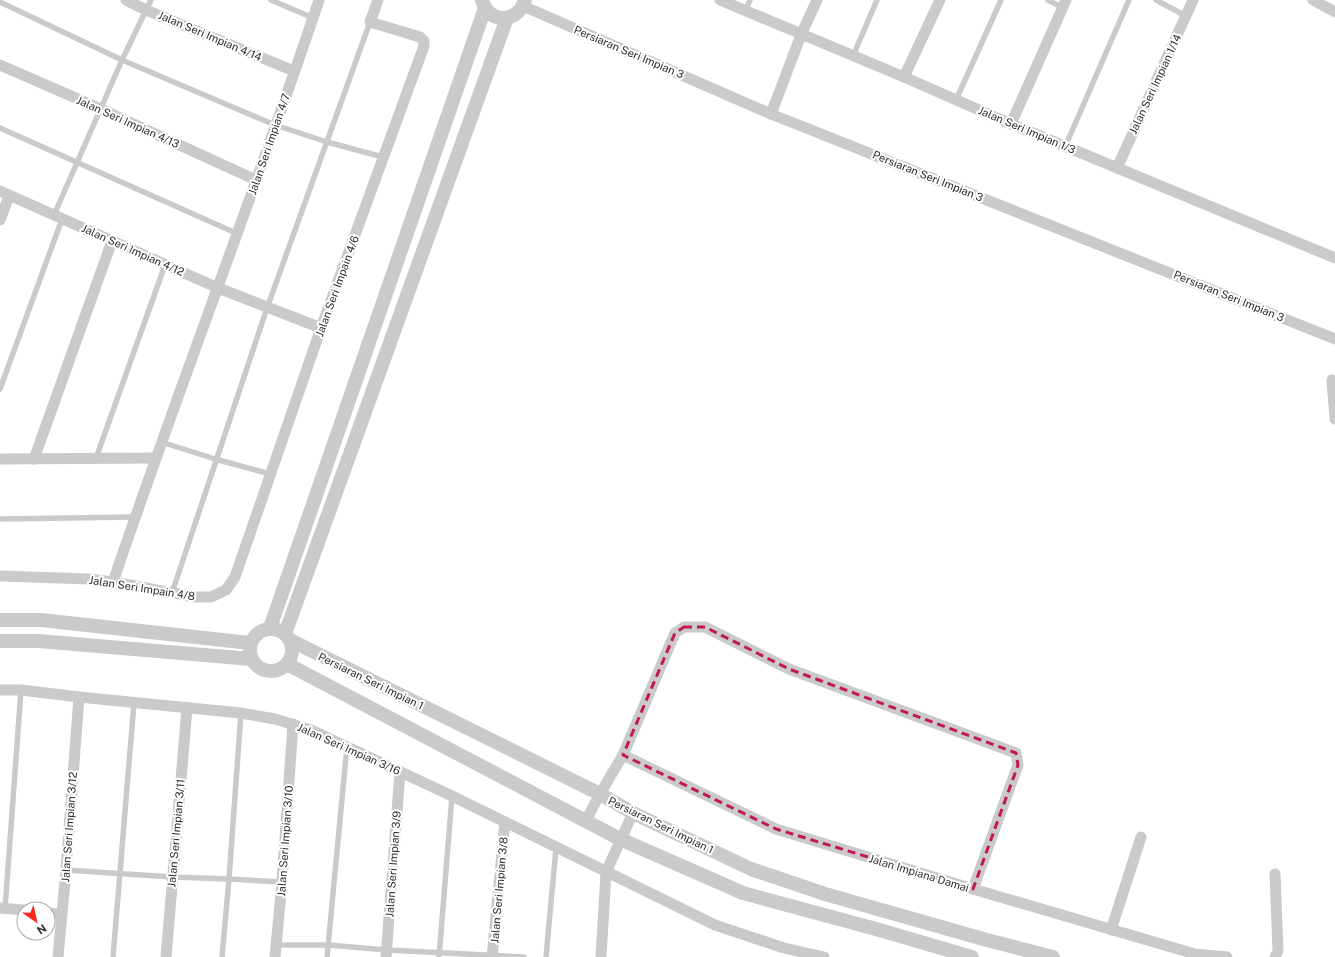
<svg xmlns="http://www.w3.org/2000/svg" width="1335" height="957" viewBox="0 0 1335 957" font-family="'Public Sans',sans-serif">
<rect width="100%" height="100%" fill="#fff"/>
<g fill="none" stroke-linecap="round" stroke-linejoin="round">
<g stroke="#cacaca" stroke-width="5.5">
<path d="M271 0 313 18"/>
<path d="M1048 0 1063 8"/>
<path d="M1156 0 1186 16"/>
<path d="M0 2 122 60 275 125 327 142 383 157"/>
<path d="M745 11 750 0"/>
<path d="M853 56 877 0"/>
<path d="M956 100 1001 0"/>
<path d="M0 128 238 234"/>
<path d="M1065 147 1129 0"/>
<path d="M54 215 122 60 151 0"/>
<path d="M0 389 62 219"/>
<path d="M161 442 215 459 270 474"/>
<path d="M96 458 165 265"/>
<path d="M0 519 135 517"/>
<path d="M172 593 267 308 370 22"/>
<path d="M66 870 172 877 229 879 282 882"/>
<path d="M5 909 21 690"/>
<path d="M276 945H328L387 950 524 957"/>
<path d="M113 957 134 703"/>
<path d="M222 957 229 879 241 713"/>
<path d="M327 957 347 746"/>
<path d="M439 957 452 796"/>
<path d="M546 957 556 848"/>
</g>
<g stroke="#cacaca" stroke-width="11">
<path d="M126 0 146 10 294 71"/>
<path d="M720 0 904 77 1011 124 1335 258"/>
<path d="M1313 0 1335 12"/>
<path d="M523 6 771 114 1335 339"/>
<path d="M0 65 101 109 256 180"/>
<path d="M904 77 940 0"/>
<path d="M771 114 801 35 817 0"/>
<path d="M1011 124 1066 0"/>
<path d="M1117 168 1193 0"/>
<path d="M0 191 218 288 321 328"/>
<path d="M0 220 9 196"/>
<path d="M1332 380 1335 419"/>
<path d="M0 459 155 458"/>
<path d="M34 459 112 241"/>
<path d="M0 576 89 579 113 582 195 597H211L226 590 235 577 321 328 424 46V41L420 37 370 22 378 0"/>
<path d="M113 582C179 387 254 195 319 0"/>
<path d="M0 690H21L79 697 241 713 275 719 311 730 452 796 715 925 784 948 824 957"/>
<path d="M623 755 776 829 973 889 1195 954 1227 957"/>
<path d="M586 820 600 794 623 755 675 633 684 627H705L789 669 1016 753 1018 765 973 889"/>
<path d="M0 908 24 910"/>
<path d="M48 913 62 914"/>
<path d="M1111 930 1141 837"/>
<path d="M58 957 66 870 79 697"/>
<path d="M166 957 187 708"/>
<path d="M275 957 282 882 293 724"/>
<path d="M386 957 400 772"/>
<path d="M492 957 505 822"/>
<path d="M601 957 606 872 633 813"/>
<path d="M1275 957 1278 951 1275 874"/>
</g>
<g stroke="#cacaca" stroke-width="14">
<path d="M482 0C488 24 518 24 525 0"/>
<path d="M0 620H41L250 643"/>
<path d="M270 628 485 8"/>
<circle cx="271" cy="650" r="21"/>
<path d="M285 634 507 18"/>
<path d="M290 640 600 794 633 813 751 869 825 894 987 940 1053 957"/>
<path d="M0 641H39L251 659"/>
<path d="M287 664 620 839 743 893 876 929 972 957"/>
</g>
</g>
<path fill="none" stroke="#c2185b" stroke-width="3" stroke-dasharray="8 5" stroke-linejoin="round" d="M684 627H705L789 669 1016 753 1018 765 973 889 776 829 623 755 675 633Z"/>
<g text-anchor="middle" stroke-width="4" stroke-linejoin="round" paint-order="stroke">
<g font-size="11" fill="#2d2d2d" stroke="#fff">
<text transform="translate(210 36) rotate(23)" y="4">Jalan Seri Impian 4/14</text>
<text transform="translate(629 52) rotate(23)" y="4">Persiaran Seri Impian 3</text>
<text transform="translate(1155 84) rotate(-65)" y="4">Jalan Seri Impian 1/14</text>
<text transform="translate(128 122) rotate(24)" y="4">Jalan Seri Impian 4/13</text>
<text transform="translate(1027 130) rotate(23)" y="4">Jalan Seri Impian 1/3</text>
<text transform="translate(269 144) rotate(-71)" y="4">Jalan Seri Impian 4/7</text>
<text transform="translate(928 176) rotate(22)" y="4">Persiaran Seri Impian 3</text>
<text transform="translate(133 250) rotate(24)" y="4">Jalan Seri Impian 4/12</text>
<text transform="translate(337 286) rotate(-70)" y="4">Jalan Seri Impain 4/6</text>
<text transform="translate(1229 296) rotate(22)" y="4">Persiaran Seri Impian 3</text>
<text transform="translate(142 588) rotate(9)" y="4">Jalan Seri Impain 4/8</text>
<text transform="translate(371 681) rotate(26)" y="4">Persiaran Seri Impian 1</text>
<text transform="translate(349 749) rotate(24)" y="4">Jalan Seri Impian 3/16</text>
<text transform="translate(661 825) rotate(26)" y="4">Persiaran Seri Impian 1</text>
<text transform="translate(69 827) rotate(-86)" y="4">Jalan Seri Impian 3/12</text>
<text transform="translate(176 833) rotate(-85)" y="4">Jalan Seri Impian 3/11</text>
<text transform="translate(285 841) rotate(-86)" y="4">Jalan Seri Impian 3/10</text>
<text transform="translate(393 864) rotate(-86)" y="4">Jalan Seri Impian 3/9</text>
<text transform="translate(919 873) rotate(17)" y="4">Jalan Impiana Damai</text>
<text transform="translate(499 890) rotate(-85)" y="4">Jalan Seri Impian 3/8</text>
</g>
</g>
<g transform="translate(36 921) rotate(146)"><circle r="19" fill="#ffffff" stroke="#ababab"/>
<path d="M0-3L7 15L0 10L-7 15Z" fill="#f62b1e"/>
<text y="-6" font-size="11" font-weight="bold" text-anchor="middle" fill="#2d2d2d">N</text>
</g>
</svg>
